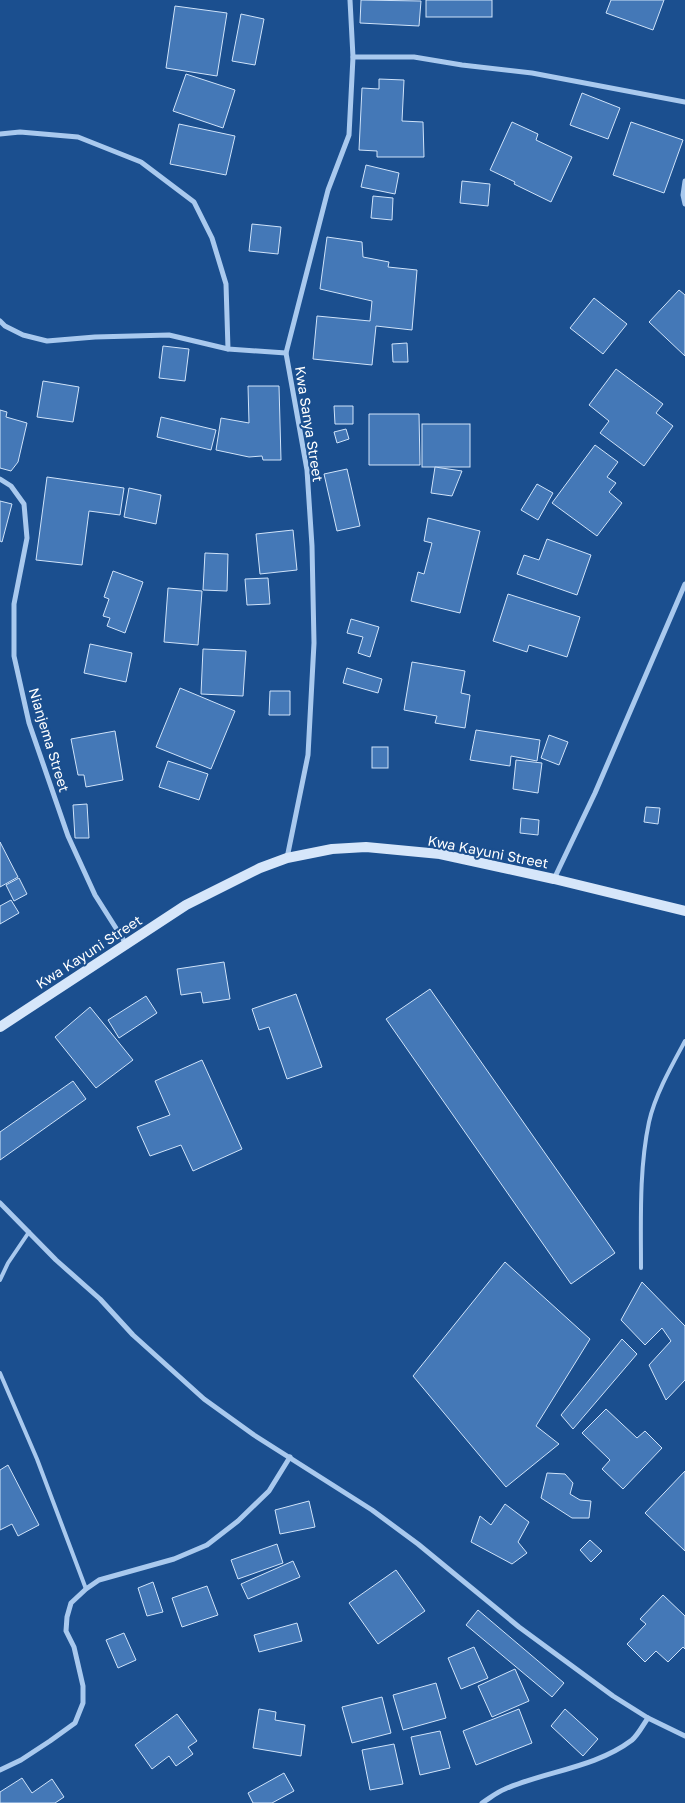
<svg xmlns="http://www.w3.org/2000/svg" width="685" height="1803" viewBox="0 0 685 1803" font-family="'Golos Text',sans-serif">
<rect width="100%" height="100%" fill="#1b4f8f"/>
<g fill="#4478b7" stroke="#cfe3fa">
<path d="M361 0 421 1 419 26 360 23Z"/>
<rect x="426" y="0" width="66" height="17"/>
<path d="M611 0H664L653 30 606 13Z"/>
<path d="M175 6 227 13 217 76 166 68Z"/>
<path d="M241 14 264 19 255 65 232 61Z"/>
<path d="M186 74 235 90 223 128 173 111Z"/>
<path d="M379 79 404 80 402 121 423 122 424 157H377V151L359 150 362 88 379 89Z"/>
<path d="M582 93 620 108 608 139 570 125Z"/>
<path d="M512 122 538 134 536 140 572 157 551 202 514 184 515 182 490 170Z"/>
<path d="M631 122 683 140 664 193 613 175Z"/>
<path d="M179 124 235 136 226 175 170 164Z"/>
<path d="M366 165 399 173 395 194 361 187Z"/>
<path d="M462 181 490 184 488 206 460 203Z"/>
<path d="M373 196 393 198 392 220 371 218Z"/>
<path d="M252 224 281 227 278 254 249 251Z"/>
<path d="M327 237 362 242 363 257 389 262 388 267 417 270 412 330 376 326 372 365 313 359 317 316 370 321 372 301 320 289Z"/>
<path d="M679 290 685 295V356L649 322Z"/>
<path d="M594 298 627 324 603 354 570 328Z"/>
<path d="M407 343 408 362H393L392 344Z"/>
<path d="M163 346 189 349 185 381 159 378Z"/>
<path d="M616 369 663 404 656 413 673 426 644 466 600 433 609 421 589 405Z"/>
<path d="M43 381 79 387 73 422 37 417Z"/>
<path d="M248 386H279L281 460H263L262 456 249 457 216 450 221 418 249 423Z"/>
<path d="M334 406H353V424H335Z"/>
<path d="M0 410 7 412 6 417 27 423 18 462 11 471 0 468Z"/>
<path d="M369 414H419L420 465H369Z"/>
<path d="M161 417 216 430 211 450 157 437Z"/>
<rect x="422" y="424" width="48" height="43"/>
<path d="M346 429 349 439 337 443 334 432Z"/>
<path d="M595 445 618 462 607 477 616 483 609 492 622 503 597 536 552 503Z"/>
<path d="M435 467 462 471 452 496 431 493Z"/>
<path d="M347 469 360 526 337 531 324 474Z"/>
<path d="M47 477 124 488 120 515 89 511 82 565 36 560Z"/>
<path d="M537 484 553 493 538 520 521 510Z"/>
<path d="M129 488 161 495 156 524 124 517Z"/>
<path d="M0 501 12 504 2 542 0 541Z"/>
<path d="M428 518 480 531 460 613 411 601 418 572 424 574 432 543 424 541Z"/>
<path d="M293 530 297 570 260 574 256 534Z"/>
<path d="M547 539 591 555 577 595 517 574 524 555 539 560Z"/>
<path d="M205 553 228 554 227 591 203 590Z"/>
<path d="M113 571 143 582 125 633 107 626 110 618 103 616 109 599 104 597Z"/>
<path d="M268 578 270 604 247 605 245 579Z"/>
<path d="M168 588 202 591 198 645 164 642Z"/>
<path d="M508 594 580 617 567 657 529 645 527 652 493 641Z"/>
<path d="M351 619 379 627 370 657 358 653 363 637 347 633Z"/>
<path d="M90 644 132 653 126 682 84 673Z"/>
<path d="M203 649 246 651 243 696 201 694Z"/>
<path d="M412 662 465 671 461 693 470 695 465 728 435 723 437 716 404 710Z"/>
<path d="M347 668 382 679 378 693 343 683Z"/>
<path d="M180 688 235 711 211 769 156 747Z"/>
<path d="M270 691H290V715H269Z"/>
<path d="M476 730 540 740 537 761 511 756 510 766 470 760Z"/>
<path d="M115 731 123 780 86 787 84 775H78L71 739Z"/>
<path d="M549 735 568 742 559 765 541 758Z"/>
<rect x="372" y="747" width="16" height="21"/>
<path d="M516 760 542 763 538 793 513 789Z"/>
<path d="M168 761 208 774 199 800 159 787Z"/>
<path d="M87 804 89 838H75L73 805Z"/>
<path d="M646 807 660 808 658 824 644 822Z"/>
<path d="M521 818 539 820 538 835 520 833Z"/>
<path d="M0 842 18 877 0 887Z"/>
<path d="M19 878 27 894 14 901 6 885Z"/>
<path d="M11 900 19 913 0 924V906Z"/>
<path d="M224 962 230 999 203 1003 201 992 181 995 177 969Z"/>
<path d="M430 989 615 1253 571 1284 386 1019Z"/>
<path d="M296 994 322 1067 287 1079 269 1027 259 1030 252 1009Z"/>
<path d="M146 996 157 1013 119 1038 108 1020Z"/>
<path d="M90 1007 133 1060 96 1088 55 1037Z"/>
<path d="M202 1060 242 1149 193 1171 181 1145 150 1156 137 1127 170 1115 155 1081Z"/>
<path d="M73 1081 86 1099 0 1160V1132Z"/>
<path d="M505 1262 590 1339 536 1426 559 1444 506 1487 413 1376Z"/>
<path d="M642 1282 685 1326V1380L666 1400 649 1365 671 1341 662 1328 645 1345 621 1320Z"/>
<path d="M622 1339 637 1354 573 1429 561 1415Z"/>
<path d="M606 1409 637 1438 645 1431 662 1448 623 1489 602 1469 610 1460 582 1433Z"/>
<path d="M8 1465 39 1525 18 1536 12 1524 0 1530V1470Z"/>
<path d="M685 1471V1551L645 1513Z"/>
<path d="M547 1473 565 1474 573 1483 570 1494 580 1500 591 1501 589 1518H572L541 1498Z"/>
<path d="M309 1501 315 1527 280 1534 275 1510Z"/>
<path d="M505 1504 529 1522 518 1542 527 1553 512 1564 471 1542 480 1516 491 1525Z"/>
<path d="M590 1540 602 1551 591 1562 580 1550Z"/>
<path d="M277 1544 283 1563 238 1579 231 1560Z"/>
<path d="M293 1561 300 1577 248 1599 241 1584Z"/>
<path d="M396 1570 425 1611 378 1644 349 1603Z"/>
<path d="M153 1582 163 1612 147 1616 138 1588Z"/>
<path d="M207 1586 218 1615 182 1627 172 1598Z"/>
<path d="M663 1595 685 1616V1649L683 1647 668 1662 656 1651 645 1662 627 1644 646 1624 640 1619Z"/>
<path d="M478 1610 564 1683 552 1697 466 1625Z"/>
<path d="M297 1623 302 1641 259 1652 254 1635Z"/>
<path d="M124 1633 136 1660 118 1668 106 1640Z"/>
<path d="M474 1647 488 1678 461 1689 448 1658Z"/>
<path d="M515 1669 529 1701 492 1717 478 1686Z"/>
<path d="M436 1683 446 1718 403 1730 393 1695Z"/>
<path d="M382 1697 391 1733 352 1743 342 1707Z"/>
<path d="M259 1709 276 1712 275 1720 305 1725 301 1756 253 1748Z"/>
<path d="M519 1709 532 1743 476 1765 463 1731Z"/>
<path d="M565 1709 598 1739 583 1756 551 1726Z"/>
<path d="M177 1714 197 1741 188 1747 193 1754 176 1766 169 1756 152 1769 135 1745Z"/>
<path d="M440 1731 450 1768 420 1775 411 1737Z"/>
<path d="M394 1744 403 1784 370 1790 362 1750Z"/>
<path d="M284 1773 294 1791 272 1803H253L248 1793Z"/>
<path d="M22 1778 32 1793 52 1779 64 1797 55 1803H0V1792Z"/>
</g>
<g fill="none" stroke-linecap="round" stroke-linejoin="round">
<g stroke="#a9c9ee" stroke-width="4">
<path d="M641 1268C641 1220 639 1169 649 1122 655 1095 672 1065 685 1041"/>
<path d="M0 1280 8 1263 29 1232"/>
<path d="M0 1373 37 1459 86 1589"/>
</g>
<g stroke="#a9c9ee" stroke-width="5">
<path d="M353 57H414L462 65 532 73 685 102"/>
<path d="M0 134 20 132 78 137 141 162 194 202 212 238 226 284 228 349"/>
<path d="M685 181 683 195 685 204"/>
<path d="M0 321 5 326 23 335 47 341 95 337 169 335 228 349 286 353"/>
<path d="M0 479 11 486 24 504 27 538 14 604V656L29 723 68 836 95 895 126 944"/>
<path d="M287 858 308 755 314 643 312 546 307 470 286 353 328 190 349 135 353 57 350 0"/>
<path d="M554 879 595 793 685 584"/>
<path d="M0 1203 56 1260 100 1299 133 1335 204 1399 254 1435 372 1510 418 1544 519 1627 613 1696 648 1718 685 1736"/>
<path d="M0 1770 21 1760 50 1741 75 1723 83 1703V1686L74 1647 66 1631 67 1617 71 1603 86 1589 99 1580 174 1559 207 1545 238 1521 269 1491 290 1457"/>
<path d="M482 1803C490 1798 497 1792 505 1789 546 1771 595 1768 632 1740 638 1735 643 1725 648 1718"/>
</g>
<path stroke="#d6e6fa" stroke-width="10" d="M0 1027 186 905 260 868 287 858 332 849 366 847 440 854 554 879 685 911"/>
</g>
<g text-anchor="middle" stroke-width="4" stroke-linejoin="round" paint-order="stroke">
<g font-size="14" fill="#fff" stroke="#1b4f8f">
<text transform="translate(309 424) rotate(81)" y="5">Kwa Sanya Street</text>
<text transform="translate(49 740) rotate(73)" y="5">Nianjema Street</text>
<text transform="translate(488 852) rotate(11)" y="5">Kwa Kayuni Street</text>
<text transform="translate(89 952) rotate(-33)" y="5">Kwa Kayuni Street</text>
</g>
</g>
</svg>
